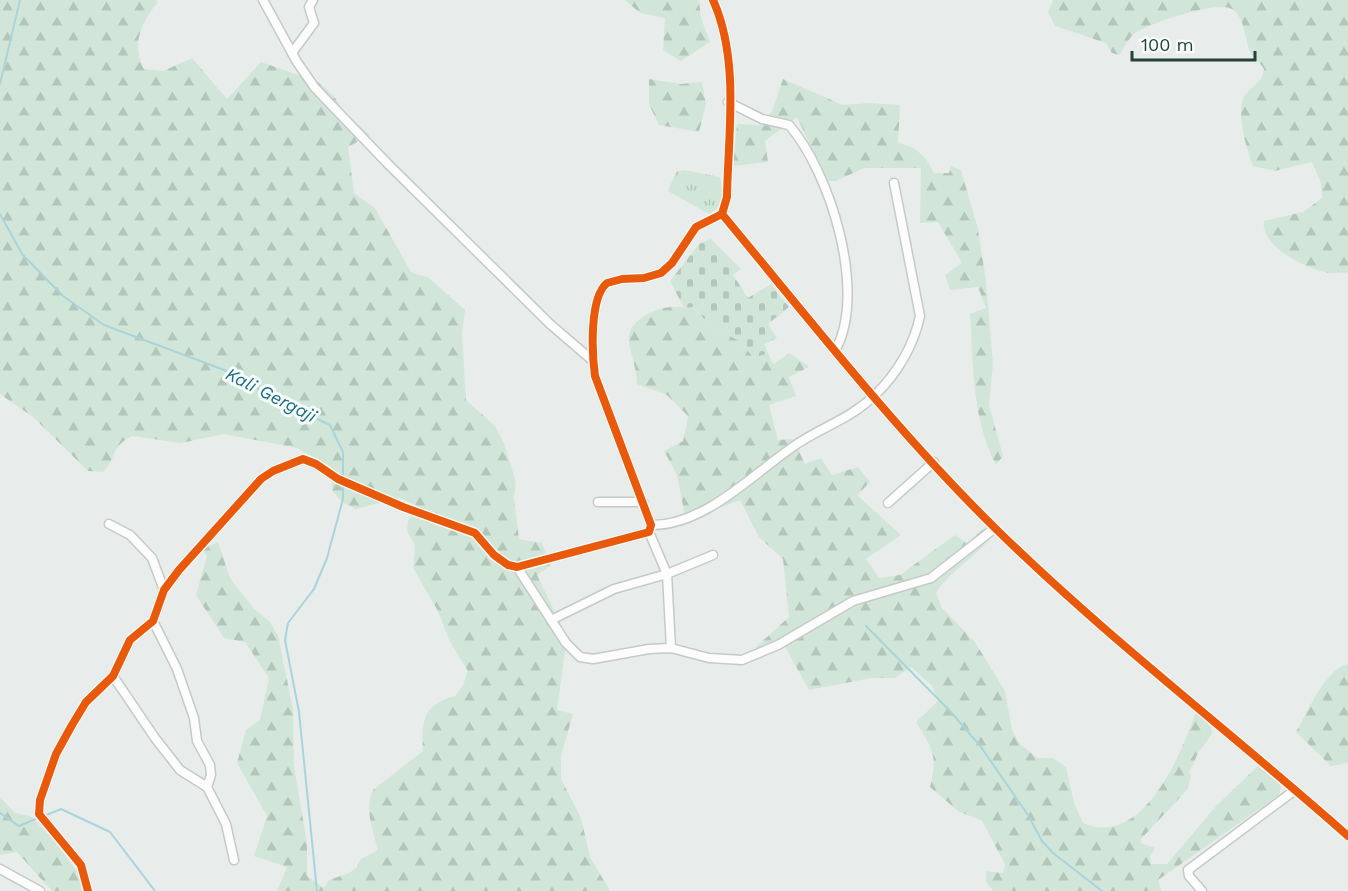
<svg xmlns="http://www.w3.org/2000/svg" width="1348" height="891" viewBox="0 0 1348 891" font-family="'Work Sans',sans-serif">
<defs>
<pattern id="grass-tufts" width="24" height="20" patternUnits="userSpaceOnUse" patternTransform="scale(1.5)"><rect width="24" height="20" fill="#d1e6d8"/><path d="M3 7l-1-3M5 7V3M7 7l1-3M15 17l-1-3M17 17v-4M19 17l1-3" fill="none" stroke="#b3c6ba"/></pattern>
<pattern id="forest-firs" width="22" height="20" patternUnits="userSpaceOnUse" patternTransform="scale(1.5)"><rect width="22" height="20" fill="#d1e6d8"/><path d="M5 1l3.5 6h-7zM16 11l3.5 6h-7z" fill="#b3c6ba"/></pattern>
<pattern id="cemetery-stones" width="16" height="16" patternUnits="userSpaceOnUse" patternTransform="scale(1.5)"><rect width="16" height="16" fill="#d1e6d8"/><path d="M2 7V4a2 2 0 0 1 4 0v3zM10 15v-3a2 2 0 0 1 4 0v3z" fill="#b3c6ba"/></pattern>
</defs>
<rect width="100%" height="100%" fill="#e8edeb"/>
<path fill="url(#grass-tufts)" d="M684 170 720 177C723 193 726 206 709 214L668 191 676 172Z"/>
<g fill="url(#forest-firs)">
<path d="M0 0H156L158 2C141 23 131 44 144 69L163 71 192 58 227 99 261 62 318 82 333 95 344 112 370 135 348 147 354 193 375 208 411 272 429 278 465 310 462 333 466 400 495 426 504 443 516 482 514 498 519 539 542 543 550 566 537 575 567 637 557 710 573 714 561 756V779L581 818 590 857 610 891H277L287 867 254 856 267 816 237 763 246 730 260 720 269 678 245 642 224 638 196 595 207 556 202 549 218 542 230 578 254 609 270 622 278 636 293 709 294 766 307 843V876L324 888 329 880 349 873 357 867 361 859 378 850C373 832 364 808 373 790L423 751C421 720 424 704 455 696L463 685 468 671 449 640 438 611 413 568 415 546 407 531 408 521 416 505 399 498 356 509 342 502 332 490 333 468 297 448 224 434 181 443 132 436C110 447 117 458 103 472L88 471 33 417 0 394Z"/>
<path d="M625 0H699L701 18 710 42 681 61 663 50 665 18 640 13Z"/>
<path d="M1053 0H1348V273C1342 272 1336 274 1330 273 1309 271 1259 246 1264 221L1303 212 1322 198 1321 183 1312 162 1275 171 1253 166C1247 151 1235 110 1245 95 1252 85 1262 84 1264 69 1261 63 1256 61 1252 55 1244 44 1247 19 1232 9 1216 0 1151 23 1135 33 1129 37 1124 49 1119 55L1112 53 1106 43 1055 26 1048 12Z"/>
<path d="M649 79 681 84 702 82 706 104 699 132 659 125 649 104Z"/>
<path d="M783 79 843 105 869 103 900 105 898 143C917 147 926 156 934 173H949L951 166 961 170 978 229 986 281 993 363 989 405 1003 456 996 465C972 419 973 364 970 314L986 308 978 287 950 290 945 275 962 263 938 222 920 223 921 168H864L836 181H827L797 117 765 141 768 162 733 166 737 124 760 125 772 111Z"/>
<path d="M692 307 708 323 741 342 754 358 768 353 773 364 790 353 809 367 789 377 796 396 769 405 778 440 793 439 805 464 821 458 832 475 858 467 870 482 857 495 901 535 866 559 879 578 900 575 955 535 967 543 987 526 992 537C975 557 950 571 936 593L942 608 975 642 1005 691 1012 730 1019 743 1037 758H1053L1066 767 1074 803 1083 823C1143 849 1181 754 1196 712L1211 727 1212 734 1198 753 1189 773 1191 775 1188 789 1141 839V843L1155 848 1150 857 1151 864H1167L1217 805 1258 766 1268 769 1282 784 1279 795 1158 880 1161 891H993L986 882V871L1003 873 1005 864 982 821 958 811 930 787C938 756 933 749 916 722L938 701 932 686 911 667 895 678H871L809 690 784 645 755 648 789 617 783 559 759 537 740 500 686 521 677 475 664 451 683 441 688 416 667 395 637 384C637 368 631 357 629 342 626 325 649 310 664 308 673 306 683 308 692 307Z"/>
<path d="M1348 664V763L1331 766 1296 732C1308 712 1324 670 1348 664Z"/>
<path d="M0 797 15 813 30 816 49 834 92 891H52L17 852 0 855Z"/>
</g>
<path fill="url(#cemetery-stones)" d="M711 239 741 269 733 275 748 298 771 284 789 307 768 324 777 338 764 344 768 353 754 358 741 342 708 323 693 307 684 308 670 281 700 243Z"/>
<g fill="none" stroke-linecap="round" stroke-linejoin="round">
<g stroke="#a9d4db" stroke-width="2">
<path d="M0 84 20 0"/>
<path d="M0 214 22 254 63 296 104 325 227 371 276 399 330 425 343 452V479"/>
<path d="M866 626 950 711 981 747 1028 815 1042 841 1053 853 1102 891"/>
<path d="M0 813 19 826 38 818"/>
<path d="M44 816 61 809 110 832 155 891"/>
<path d="M317 891 299 712 285 640 288 623 314 589 327 558 343 499V485"/>
</g>
<defs>
<g id="minor">
<path d="M263 0 297 62 315 88 388 164 550 324 593 361"/>
<path d="M713 0C740 60 728 134 727 197L722 214C809 319 898 433 996 529 1107 638 1232 733 1348 836"/>
<path d="M292 53 314 23 309 7 313 0"/>
<path d="M728 102 762 119 789 125C830 172 867 291 836 349"/>
<path d="M598 502H643"/>
<path d="M888 503 934 462"/>
<path d="M109 524 130 535 152 558 164 590"/>
<path d="M651 525C704 526 753 474 794 446 821 427 849 420 875 395 897 374 914 345 920 316L894 183"/>
<path d="M649 532 667 574 671 648"/>
<path d="M517 567 566 643 580 657 593 659 649 649 671 648 709 658 742 660 778 645 853 601 931 578 995 528"/>
<path d="M551 620 614 589 667 574 713 555"/>
<path d="M153 621 177 669 194 718 197 741 210 765 211 775 207 787 226 824 234 860"/>
<path d="M113 676 155 738 180 770 207 787"/>
<path d="M0 869 40 891"/>
<path d="M88 891 81 865 39 814 40 800 56 754 72 725 86 702 113 676 130 640 153 621 164 590 179 570 261 479 273 471 303 459 316 464 338 479 403 507 475 533 494 555 508 565 517 567 649 532 651 525 595 376C592 354 589 298 607 283L622 279 644 278 661 273 672 263 696 227 722 214"/>
<path d="M1202 891 1189 876 1188 870 1295 790"/>
</g>
</defs>
<use href="#minor" stroke="#c5cac8" stroke-width="11"/>
<use href="#minor" stroke="#fcfcfc" stroke-width="8"/>
<defs>
<g id="cycleway">
<path d="M713 0C740 60 728 134 727 197L722 214C809 319 898 433 996 529 1107 638 1232 733 1348 836"/>
<path d="M88 891 81 865 39 814 40 800 56 754 72 725 86 702 113 676 130 640 153 621 164 590 179 570 261 479 273 471 303 459 316 464 338 479 403 507 475 533 494 555 508 565 517 567 649 532 651 525 595 376C592 354 589 298 607 283L622 279 644 278 661 273 672 263 696 227 722 214"/>
</g>
</defs>
<use href="#cycleway" stroke="#f7fbf9" stroke-width="11"/>
<use href="#cycleway" stroke="#e8590c" stroke-width="8"/>
</g>
<g text-anchor="middle" stroke-width="6" stroke-linejoin="round" paint-order="stroke">
<g font-size="18" font-style="italic" fill="#1c6f80" stroke="#f7fbf9">
<text transform="translate(271 395) rotate(27)" y="6">Kali Gergaji</text>
</g>
</g>
<path d="M1132 51v9h123v-9" fill="none" stroke="#24423a" stroke-width="3"/>
<text x="1141" y="51" font-size="18" fill="#24423a" stroke="#f7fbf9" stroke-width="4.5" paint-order="stroke">100 m</text>
</svg>
